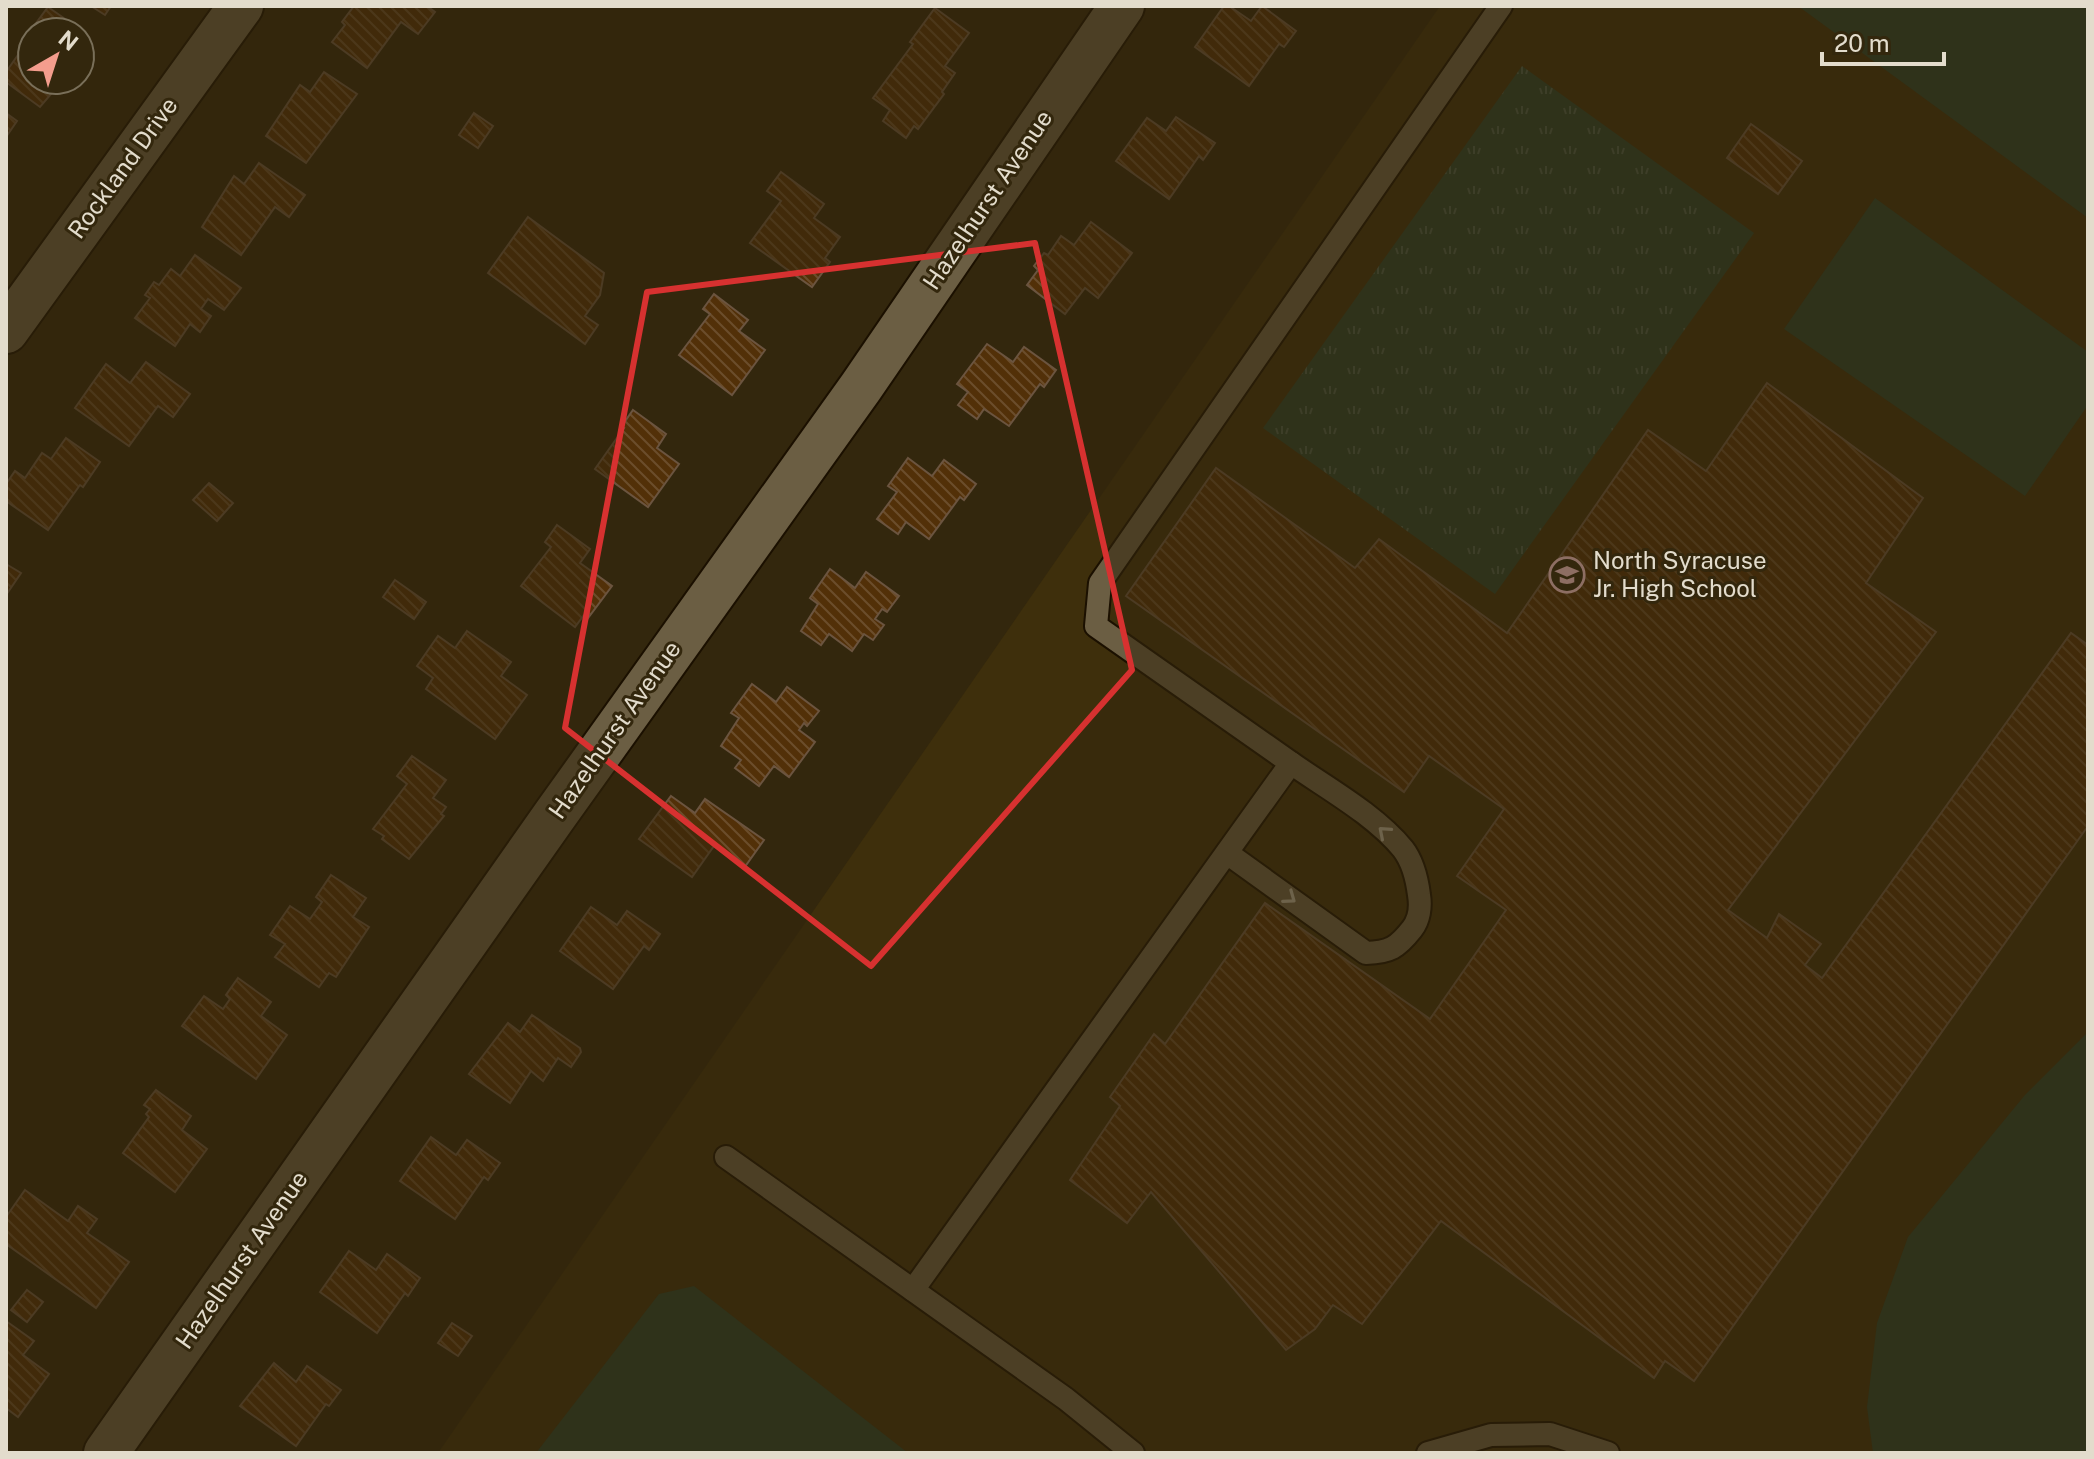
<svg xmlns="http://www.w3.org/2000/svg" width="2094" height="1459" viewBox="0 0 2094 1459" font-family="'Public Sans',sans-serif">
<defs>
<pattern id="park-tufts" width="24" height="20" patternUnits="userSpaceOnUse" patternTransform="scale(2)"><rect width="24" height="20" fill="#2b402b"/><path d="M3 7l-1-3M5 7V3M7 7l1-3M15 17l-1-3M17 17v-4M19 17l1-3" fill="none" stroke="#4a5b49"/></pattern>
<pattern id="building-back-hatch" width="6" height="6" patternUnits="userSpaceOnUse" patternTransform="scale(2)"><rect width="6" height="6" fill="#523008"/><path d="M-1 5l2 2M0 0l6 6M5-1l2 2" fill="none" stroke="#6b4d2b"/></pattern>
</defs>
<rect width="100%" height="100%" fill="#33270d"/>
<path fill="#3e2f0c" d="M1440 6H2088V1453H438Z"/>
<g fill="#2b402b">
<path d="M1798 6H2088V218Z"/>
<path d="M1875 198 2088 352V405L2025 496 1784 329Z"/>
<path d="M2088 1032V1453H1873L1867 1407 1877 1323 1908 1237 2025 1095Z"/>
<path d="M694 1286 908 1453H536L659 1294Z"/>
</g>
<path fill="url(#park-tufts)" d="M1522 66 1754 233 1495 594 1263 428Z"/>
<g fill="url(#building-back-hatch)" stroke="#6b543f" stroke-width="2">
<path d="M91 6H111L105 15Z"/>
<path d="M354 6H427L435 12 418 34 401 22 367 68 332 42 345 25 342 22Z"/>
<path d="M1224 6H1229L1251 21 1262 6 1296 31 1284 47 1279 44 1249 86 1195 47Z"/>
<path d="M48 7 81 30 80 32H34L31 30Z"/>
<path d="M935 8 969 33 945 66 955 73 942 92 944 94 918 129 914 126 906 138 883 121 890 110 873 98 913 44 910 42Z"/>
<path d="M32 35V80H63L40 107 6 82V72Z"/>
<path d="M324 72 357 94 306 163 266 136 300 85 310 92Z"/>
<path d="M6 113 17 121 6 137Z"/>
<path d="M474 113 493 126 478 148 459 135Z"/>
<path d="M1176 117 1215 143 1203 160 1199 156 1169 199 1116 161 1147 118 1166 131Z"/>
<path d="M1751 124 1802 161 1778 194 1727 158Z"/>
<path d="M259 163 305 195 289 217 275 207 241 255 202 227 234 176 244 184Z"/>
<path d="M781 172 824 204 814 218 840 237 825 258 830 262 812 287 750 243 781 201 767 191Z"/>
<path d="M528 217 604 273 600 295 585 316 598 325 585 344 488 273Z"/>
<path d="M1091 222 1132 253 1098 298 1085 288 1065 314 1027 285 1038 270 1034 266 1044 253 1048 255 1061 236 1074 245Z"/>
<path d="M195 255 241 288 224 310 208 299 201 309 211 316 200 332 190 324 175 346 135 318 150 298 145 295 154 282 159 285 171 269 180 276Z"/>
<path d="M714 294 748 320 739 331 765 350 732 395 679 355 710 314 703 309Z"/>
<path d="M987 344 1013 362 1024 347 1056 370 1044 387 1040 384 1009 426 984 409 977 419 958 405 968 392 957 384Z"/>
<path d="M146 362 190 394 173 417 158 406 129 446 75 408 106 364 130 383Z"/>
<path d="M1767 383 1923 498 1866 583 1936 632 1728 910 1767 938 1779 914 1821 944 1805 965 1822 978 2071 633 2088 645V826L1694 1381 1665 1361 1654 1378 1441 1221 1362 1324 1333 1305 1315 1329 1286 1350 1151 1192 1127 1223 1070 1180 1120 1106 1110 1097 1154 1034 1165 1044 1265 903 1430 1019 1506 910 1457 876 1504 809 1429 756 1404 792 1126 596 1216 468 1355 568 1379 539 1507 633 1648 430 1706 471Z"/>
<path d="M633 410 666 434 657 448 679 464 648 507 595 469 624 428 621 427Z"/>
<path d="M66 438 100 462 83 487 80 485 48 530 6 501V484L15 471 25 478 42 453 51 459Z"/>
<path d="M908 458 932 476 944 460 976 484 964 500 960 497 929 539 906 522 898 534 877 519 897 492 888 486Z"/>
<path d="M209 483 233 503 217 521 193 500Z"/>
<path d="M557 525 590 549 580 563 612 586 588 618 584 615 575 627 521 586 551 547 545 542Z"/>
<path d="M6 564 21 573 6 595Z"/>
<path d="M830 569 855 588 866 572 899 596 887 612 882 609 875 619 884 625 873 640 864 634 852 651 829 634 821 645 801 631 818 604 810 598Z"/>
<path d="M395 580 426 602 414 619 383 597Z"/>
<path d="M467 631 511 662 501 676 527 695 495 739 426 689 433 678 417 666 438 636 455 648Z"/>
<path d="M752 684 776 702 787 687 819 711 807 726 804 723 799 730 815 742 789 777 774 766 759 786 735 768 741 760 721 746 739 718 731 713Z"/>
<path d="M412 756 446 780 433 798 446 807 441 814 444 816 409 859 382 839 384 836 373 829 407 784 397 776Z"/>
<path d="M671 796 695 813 705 799 764 840 744 868 714 846 692 877 639 839Z"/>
<path d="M331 875 366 898 353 917 369 927 336 977 329 973 319 987 275 957 285 944 270 935 290 906 310 919 322 902 316 897Z"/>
<path d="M591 907 617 925 627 911 660 934 649 950 644 946 613 989 560 951Z"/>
<path d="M238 978 271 1002 261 1016 287 1035 256 1079 182 1026 204 996 223 1009 230 999 226 995Z"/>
<path d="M532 1015 580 1048 581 1052 571 1067 558 1058 543 1081 531 1071 510 1103 469 1074 508 1023 520 1032Z"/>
<path d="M156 1090 191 1116 182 1130 207 1149 175 1192 123 1153 149 1117 146 1114 150 1109 144 1105Z"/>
<path d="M431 1137 456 1155 467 1140 500 1163 488 1180 484 1177 455 1219 400 1181Z"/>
<path d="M25 1190 68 1221 78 1206 97 1219 87 1233 129 1262 96 1308 6 1244V1217Z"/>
<path d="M349 1251 376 1270 387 1254 420 1278 408 1296 405 1293 377 1333 320 1292Z"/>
<path d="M27 1290 43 1302 27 1322 11 1310Z"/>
<path d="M6 1321 34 1341 23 1355 49 1374 18 1417 6 1408Z"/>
<path d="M452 1323 472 1336 458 1356 438 1343Z"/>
<path d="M274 1363 296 1382 307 1366 341 1390 329 1406 326 1404 296 1446 240 1406Z"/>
</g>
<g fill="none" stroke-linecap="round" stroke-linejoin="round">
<defs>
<g id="lane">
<path d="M1227 853 1366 953C1390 952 1397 948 1412 929 1419 920 1421 907 1419 895 1417 879 1413 862 1403 849 1374 814 1328 789 1291 763"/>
<path d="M726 1157 1066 1399 1133 1453"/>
<path d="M913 1290 1291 763 1096 626 1100 583 1501 6"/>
<path d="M1428 1453 1491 1435 1550 1434 1608 1453"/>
</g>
<g id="street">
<path d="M6 331 241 6"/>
<path d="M106 1453 555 815 861 387 1122 6"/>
</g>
</defs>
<use href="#lane" stroke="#1b1000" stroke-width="26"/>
<use href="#street" stroke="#1b1000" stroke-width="48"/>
<use href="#lane" stroke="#6b5e43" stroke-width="22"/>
<use href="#street" stroke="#6b5e43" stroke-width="44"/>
</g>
<defs><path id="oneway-chevron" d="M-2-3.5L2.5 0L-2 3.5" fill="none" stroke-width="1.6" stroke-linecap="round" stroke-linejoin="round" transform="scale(2)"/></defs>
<g stroke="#b3aa95">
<use href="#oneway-chevron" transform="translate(1384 832) rotate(-139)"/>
<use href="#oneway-chevron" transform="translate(1290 898) rotate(36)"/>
</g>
<path d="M0 0H2094V1459H0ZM1035 243 1132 670 871 966 565 728 647 292Z" fill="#33270d" fill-opacity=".55" fill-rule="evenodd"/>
<path fill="none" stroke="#d73130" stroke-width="6" stroke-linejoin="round" d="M1035 243 1132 670 871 966 565 728 647 292Z"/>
<defs>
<symbol id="school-ring" viewBox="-11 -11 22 22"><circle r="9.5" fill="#33270d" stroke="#8d6e63" stroke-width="1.5"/><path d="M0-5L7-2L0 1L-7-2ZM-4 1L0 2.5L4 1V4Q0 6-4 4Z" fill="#8d6e63"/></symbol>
</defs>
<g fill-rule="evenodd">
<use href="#school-ring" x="1547" y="555" width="40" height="40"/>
</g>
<g text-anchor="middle" stroke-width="6" stroke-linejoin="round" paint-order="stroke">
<g font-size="24" fill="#e3dccc" stroke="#33270d">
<text transform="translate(123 168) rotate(-54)" y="8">Rockland Drive</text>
<text transform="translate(988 200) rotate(-56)" y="8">Hazelhurst Avenue</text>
<text transform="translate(615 730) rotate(-55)" y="8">Hazelhurst Avenue</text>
<text transform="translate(242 1260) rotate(-55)" y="8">Hazelhurst Avenue</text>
</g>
<g font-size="24" fill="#e3dccc" stroke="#33270d" text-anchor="start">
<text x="1593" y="569">North Syracuse<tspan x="1593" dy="28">Jr. High School</tspan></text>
</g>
</g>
<rect width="2094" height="1459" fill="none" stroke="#e3dccc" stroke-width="16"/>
<g transform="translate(56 56) rotate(39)"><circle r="38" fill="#33270d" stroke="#796f59" stroke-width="2"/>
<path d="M0-6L14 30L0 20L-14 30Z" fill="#f49d8d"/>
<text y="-12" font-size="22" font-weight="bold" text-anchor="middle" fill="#e3dccc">N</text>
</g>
<path d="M1822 52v12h122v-12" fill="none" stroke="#e3dccc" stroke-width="4"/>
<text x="1834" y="52" font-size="24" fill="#e3dccc" stroke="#33270d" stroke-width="6" paint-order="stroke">20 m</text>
</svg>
